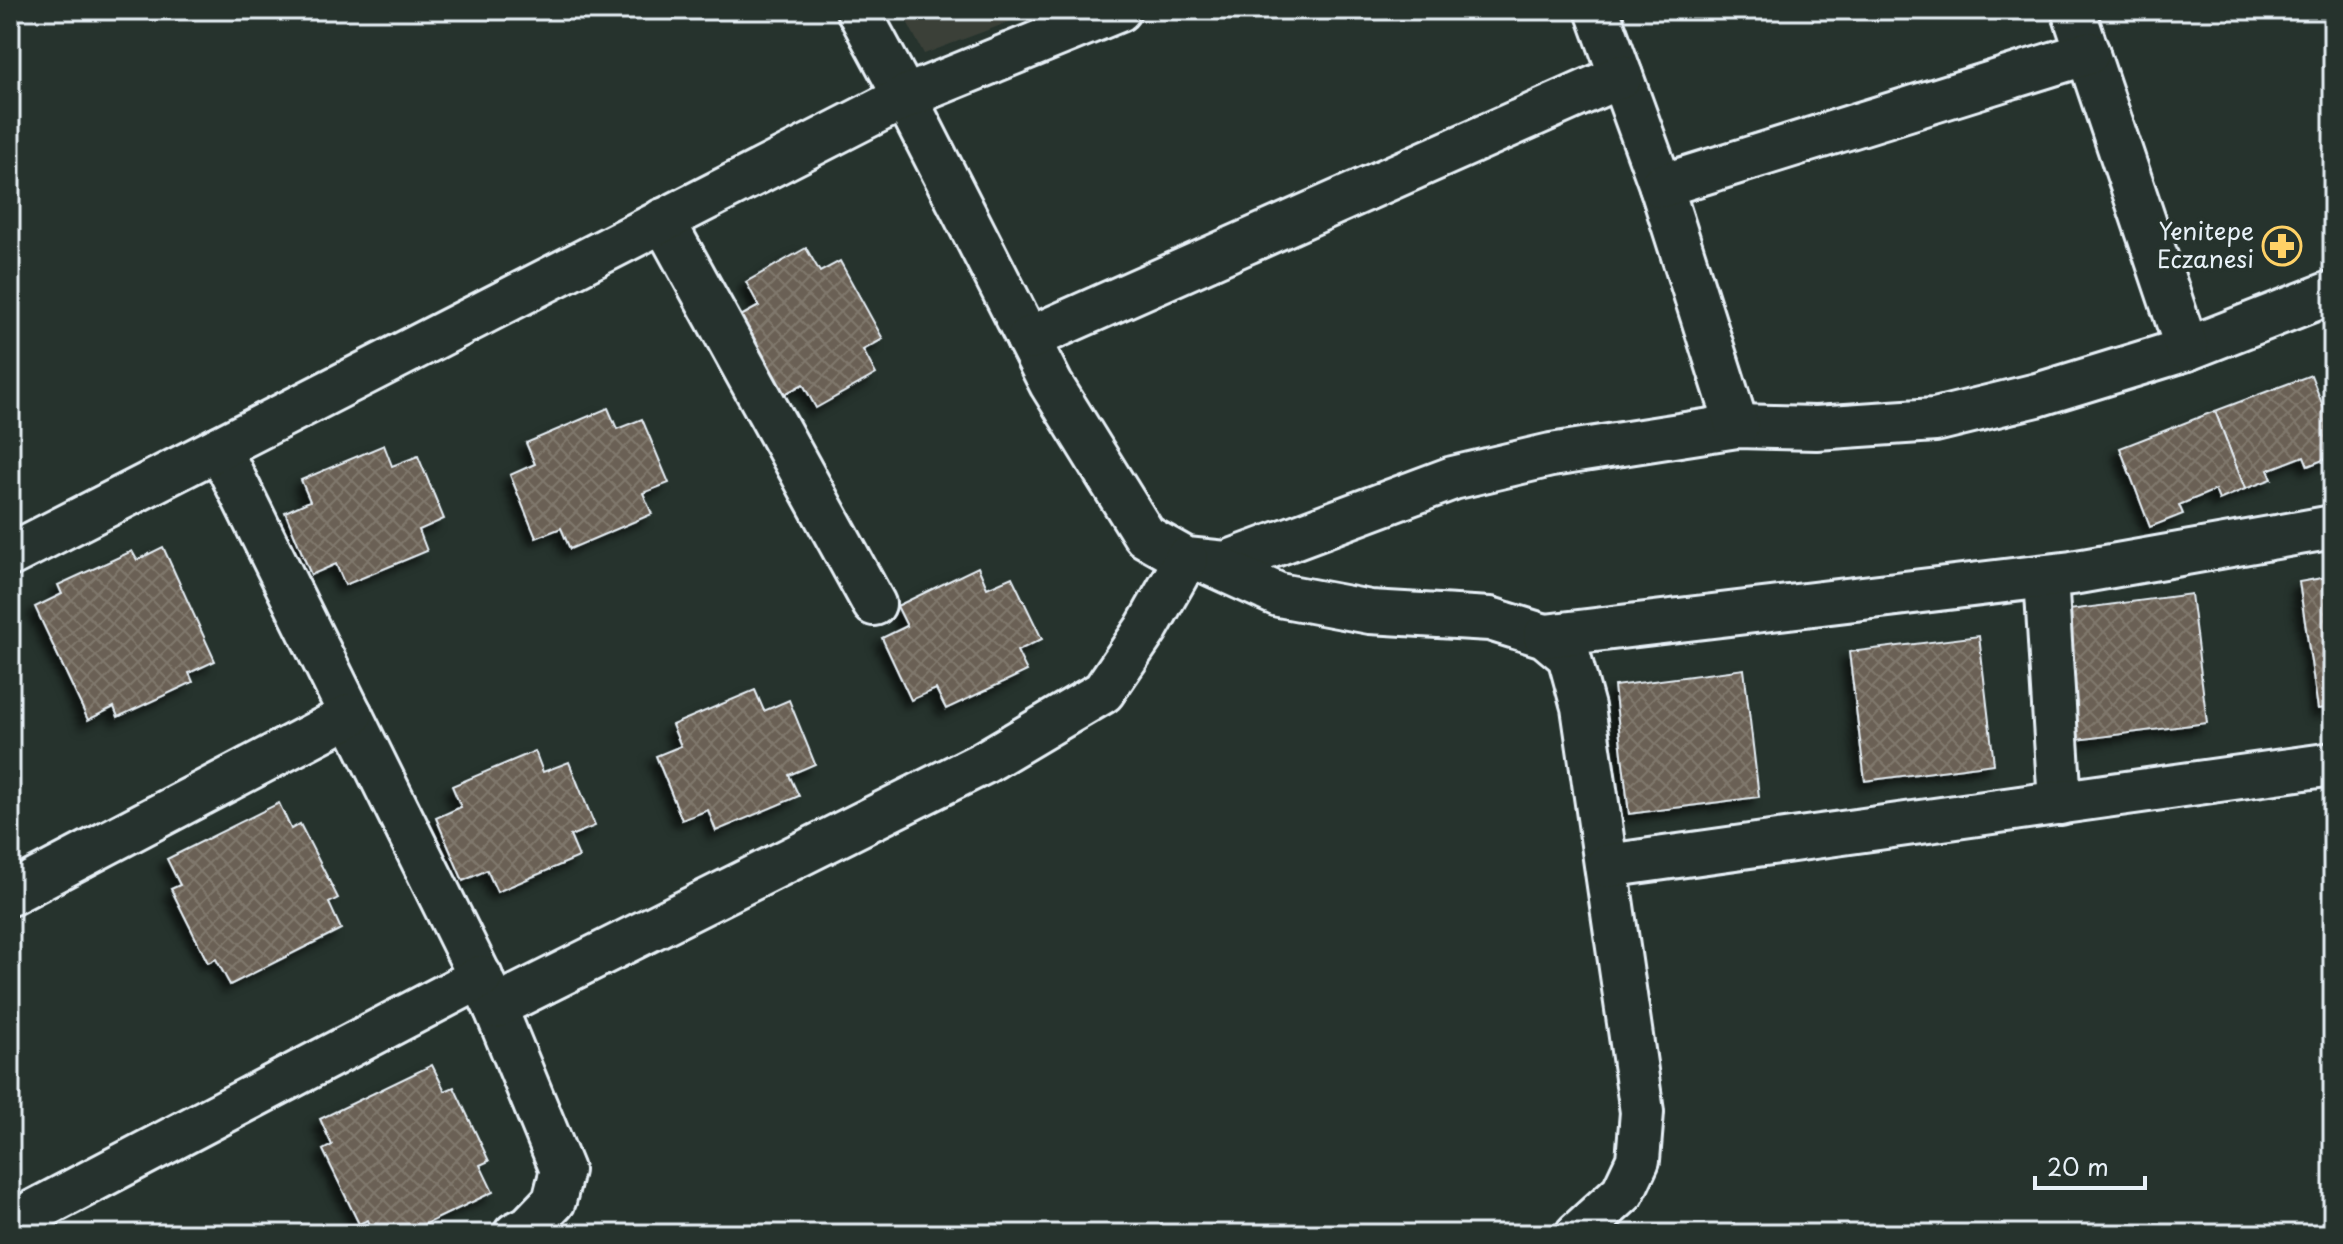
<svg xmlns="http://www.w3.org/2000/svg" width="2343" height="1244" viewBox="0 0 2343 1244" font-family="'Playpen Sans',sans-serif">
<defs>
<pattern id="building-cross-hatch" width="8" height="8" patternUnits="userSpaceOnUse" patternTransform="scale(2)"><rect width="8" height="8" fill="#6b6154"/><path d="M0 0l8 8M0 8l8-8" fill="none" stroke="#80786d"/></pattern>
<filter id="shadow"><feDropShadow dx="-7" dy="7" stdDeviation="4" flood-color="#0009"/></filter>
</defs>
<rect width="100%" height="100%" fill="#26332d"/>
<filter id="ink" filterUnits="userSpaceOnUse"><feTurbulence type="fractalNoise" baseFrequency=".0125" numOctaves="2"/><feDisplacementMap in="SourceGraphic" scale="16" xChannelSelector="R" yChannelSelector="G"/><feConvolveMatrix kernelMatrix="1 2 1 2 8 2 1 2 1" color-interpolation-filters="sRGB"/></filter>
<g filter="url(#ink)">
<path fill="#3b4139" d="M901 10H1041L924 54Z"/>
<g fill="url(#building-cross-hatch)" stroke="#e8f1f8" stroke-width="2" filter="url(#shadow)">
<path d="M806 248 820 272 840 261 883 339 863 350 876 374 816 408 803 384 783 395 739 317 759 306 746 282Z"/>
<path d="M2311 375 2333 432V456L2308 466 2304 456 2268 470 2272 479 2245 489 2215 411Z"/>
<path d="M608 408 617 429 642 419 669 483 643 493 652 514 570 549 561 528 536 538 510 475 535 464 526 443Z"/>
<path d="M2215 411 2245 489 2219 500 2215 490 2179 505 2183 514 2150 527 2120 448Z"/>
<path d="M384 445 392 466 418 456 444 519 419 530 427 551 345 585 336 564 311 575 285 512 310 501 301 480Z"/>
<path d="M163 547 215 661 189 673 193 682 118 717 114 707 88 720 35 607 62 594 58 585 132 551 137 560Z"/>
<path d="M978 567 987 588 1012 577 1042 639 1017 651 1027 671 946 709 936 689 911 700 882 638 907 626 897 606Z"/>
<path d="M2333 576V707L2318 709 2299 582Z"/>
<path d="M2191 594 2207 723 2077 740 2061 611Z"/>
<path d="M1979 636 1994 764 1865 781 1849 652Z"/>
<path d="M1744 669 1759 797 1629 814 1614 686Z"/>
<path d="M755 690 764 711 789 700 815 764 789 775 799 796 716 831 708 810 682 820 656 756 681 746 672 725Z"/>
<path d="M535 751 543 772 569 762 595 826 570 836 579 857 497 892 487 870 463 881 436 818 461 807 452 786Z"/>
<path d="M279 803 291 829 300 824 338 898 329 903 341 929 230 985 216 959 208 963 171 889 180 885 167 859Z"/>
<path d="M432 1065 445 1091 454 1087 489 1161 480 1165 493 1192 405 1234H374L368 1220 359 1224 323 1150 332 1145 320 1119Z"/>
</g>
<g fill="none" stroke-linecap="round" stroke-linejoin="round">
<defs>
<g id="minor">
<path d="M858 10 905 97 1051 384 1145 536 1186 559 1226 563 1453 478 1551 455 1737 426 1816 428 1935 420 2037 395 2187 349 2333 292"/>
<path d="M1597 10 1661 186 1737 426"/>
<path d="M2073 10 2187 349"/>
<path d="M1661 186 2088 53"/>
<path d="M663 220 874 604"/>
<path d="M1028 339 1621 76"/>
<path d="M219 448 495 1007 562 1170 554 1201 529 1227 515 1234"/>
<path d="M10 555 905 97 1119 10"/>
<path d="M1204 561 1279 595 1370 612 1490 619 1545 636 1569 656 1583 707 1642 1112 1638 1160 1623 1192 1577 1234"/>
<path d="M2046 577 2060 803"/>
<path d="M1545 636 2072 573 2333 527"/>
<path d="M1607 866 2333 764"/>
<path d="M10 894 351 715"/>
<path d="M495 1007 983 763 1103 692 1146 629 1186 559"/>
<path d="M10 1224 481 977"/>
</g>
</defs>
<use href="#minor" stroke="#e8f1f8" stroke-width="48"/>
<use href="#minor" stroke="#26332d" stroke-width="42"/>
</g>
</g>
<defs>
<symbol id="pharmacy-ring" viewBox="-11 -11 22 22"><circle r="9.5" fill="#26332d" stroke="#ffd166" stroke-width="1.5"/><path d="M-2-6h4v4h4v4h-4v4h-4v-4h-4v-4h4Z" fill="#ffd166"/></symbol>
</defs>
<g fill-rule="evenodd">
<use href="#pharmacy-ring" x="2260" y="224" width="44" height="44"/>
</g>
<g text-anchor="middle" stroke-width="8" stroke-linejoin="round" paint-order="stroke">
<g font-size="24" fill="#e8f1f8" stroke="#26332d" text-anchor="end">
<text x="2254" y="240">Yenitepe<tspan x="2254" dy="28">Eczanesi</tspan></text>
</g>
</g>
<rect width="2343" height="1244" fill="none" stroke="#26332d" stroke-width="40"/>
<rect x="20" y="20" width="2303" height="1204" fill="none" stroke="#e8f1f8" stroke-width="3" filter="url(#ink)"/>
<path d="M2035 1176v12h110v-12" fill="none" stroke="#e8f1f8" stroke-width="4"/>
<text x="2047" y="1176" font-size="24" fill="#e8f1f8" stroke="#26332d" stroke-width="6" paint-order="stroke">20 m</text>
</svg>
